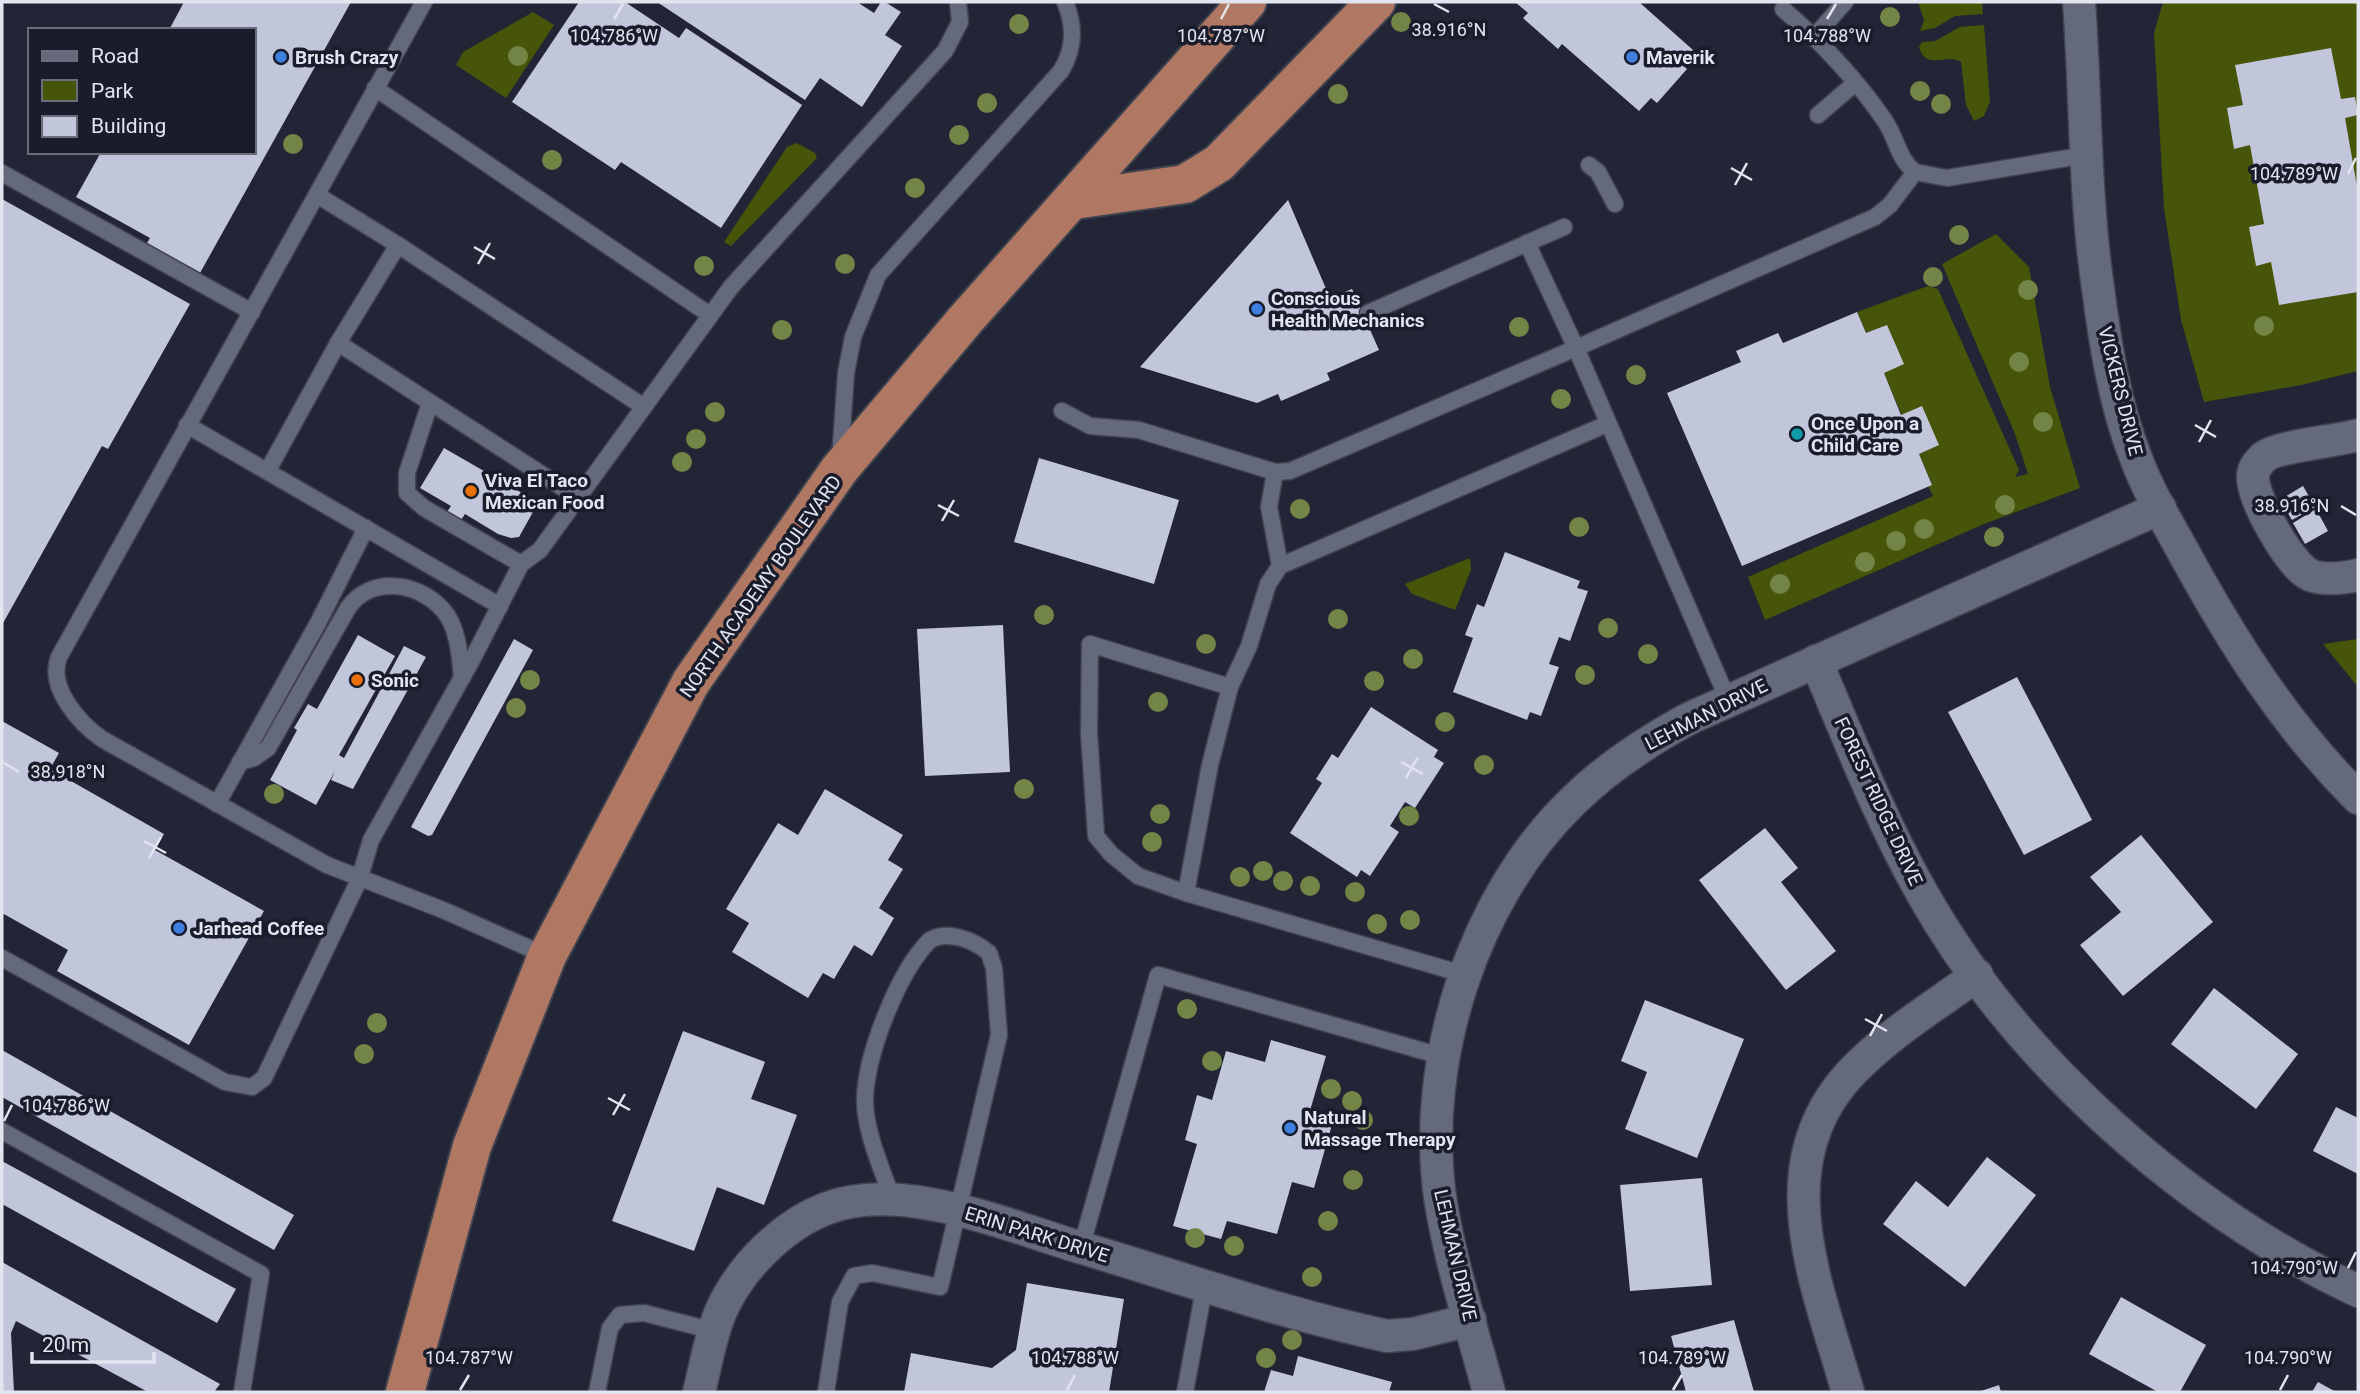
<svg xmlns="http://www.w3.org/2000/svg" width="2360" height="1394" viewBox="0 0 2360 1394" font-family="Roboto,sans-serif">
<rect width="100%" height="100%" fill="#222535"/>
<g fill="#465509">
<path d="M1918 2H1982L1983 14 1955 16 1935 28 1920 31 1924 20Z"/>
<path d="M2163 2H2358V371L2301 385 2204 402 2181 320 2164 208 2154 33Z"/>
<path d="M533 12 554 25 506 98 456 65 463 52Z"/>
<path d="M1984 25 1990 101 1984 116 1974 121 1966 105 1961 62C1947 52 1926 72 1919 47L1922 42 1935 41 1960 27Z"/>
<path d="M797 143 815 153 817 158 731 246 724 242 787 147Z"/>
<path d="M1996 234 2029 267 2050 387 2080 488 1984 524 1765 620 1748 577 1933 496 1928 486 1932 484 1857 312 1928 286 1938 289 2019 470 2015 477 2028 474 2015 434 1942 264Z"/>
<path d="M1470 558 1471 570 1455 610 1412 594 1405 584Z"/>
<path d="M2358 639V687L2323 644Z"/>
</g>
<g fill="#c1c6db">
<path d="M184 2H351L200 273 147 243 150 238 76 197 101 152H254V30H169Z"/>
<path d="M579 2H625L679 38 686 28 802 105 721 228 621 162 615 170 512 102Z"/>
<path d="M657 2H857L874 13 881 2H885L901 12 885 35 902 46 862 107 820 78 805 100Z"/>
<path d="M1515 2H1639L1693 50 1681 63 1687 69 1657 103 1651 98 1639 111 1562 44 1558 49 1523 18 1528 13Z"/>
<path d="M2331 48 2341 99 2355 97 2358 115 2345 118 2358 192V292L2279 305 2271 262 2256 266 2249 227 2264 224 2250 145 2234 149 2227 108 2243 105 2235 65Z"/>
<path d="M2 199 190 304 108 449 102 446 2 625Z"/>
<path d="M1288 200 1330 298 1352 289 1379 350 1327 373 1330 380 1281 401 1278 394 1257 403 1140 367Z"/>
<path d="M1857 312 1866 333 1887 325 1904 364 1884 373 1901 415 1922 406 1939 445 1919 454 1932 485 1742 566 1667 393 1741 362 1736 351 1778 333 1783 343Z"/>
<path d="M444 448 522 493 533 503V512L519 537 511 538 498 534 465 514 461 520 447 512 451 506 420 488Z"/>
<path d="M1039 458 1179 500 1154 584 1014 542Z"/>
<path d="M2303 486 2315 507 2292 520 2280 500Z"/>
<path d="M2316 509 2328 531 2305 544 2293 523Z"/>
<path d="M1505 552 1580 581 1577 588 1588 591 1570 641 1559 637 1549 664 1559 667 1541 716 1530 712 1527 720 1453 692 1473 638 1465 635 1477 604 1484 607Z"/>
<path d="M1003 625 1010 772 925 776 917 629Z"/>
<path d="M358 635 395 656 339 755 344 758 404 646 426 657 353 789 331 780 335 771 316 805 270 780 297 730 294 728 308 704 317 709Z"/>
<path d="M514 639 533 650 432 835 428 836 411 827Z"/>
<path d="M2017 677 2092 820 2024 855 1948 712Z"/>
<path d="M1371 707 1438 750 1434 757 1444 763 1415 808 1405 802 1390 826 1399 832 1370 876 1361 870 1357 877 1290 833 1322 783 1316 779 1332 754 1338 758Z"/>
<path d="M2 721 59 753 50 769 164 834 155 850 264 911 189 1045 57 971 68 950 2 913Z"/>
<path d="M825 789 903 835 888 860 903 869 879 908 894 918 872 956 854 945 834 979 823 973 808 998 732 952 749 923 726 909 778 823 798 835Z"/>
<path d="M1765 828 1798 868 1781 882 1836 951 1786 990 1699 880Z"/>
<path d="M2141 835 2213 922 2123 996 2080 945 2121 912 2090 877Z"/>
<path d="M2214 988 2298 1054 2256 1109 2171 1044Z"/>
<path d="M1645 1000 1744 1039 1697 1158 1625 1129 1647 1072 1621 1061Z"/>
<path d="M683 1031 765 1062 751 1099 797 1115 764 1205 717 1187 694 1251 612 1221Z"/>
<path d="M1271 1040 1326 1056 1309 1114 1333 1121 1314 1188 1292 1182 1277 1234 1227 1221 1221 1239 1173 1226 1197 1144 1185 1140 1197 1095 1212 1100 1226 1051 1265 1062Z"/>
<path d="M2 1050 294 1215 274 1250 2 1097Z"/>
<path d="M2336 1107 2358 1118V1174L2313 1151Z"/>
<path d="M1987 1157 2036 1195 1965 1287 1883 1224 1916 1181 1948 1207Z"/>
<path d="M2 1161 236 1289 217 1323 2 1204Z"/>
<path d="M1702 1178 1712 1285 1630 1291 1620 1185Z"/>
<path d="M2 1262 220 1384 214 1392H148L16 1321 11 1333 14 1392H2Z"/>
<path d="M1027 1283 1124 1299 1109 1392H904L911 1353 992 1368 1016 1350Z"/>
<path d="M2121 1297 2206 1345 2180 1392H2158L2089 1354Z"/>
<path d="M1734 1320 1754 1392H1686L1671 1336Z"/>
<path d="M1298 1356 1392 1382 1389 1392H1264L1271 1370 1293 1376Z"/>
<path d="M2318 1382 2336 1392H2312Z"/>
<path d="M1999 1385 2001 1392H1978Z"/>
</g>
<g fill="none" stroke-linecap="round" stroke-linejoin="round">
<defs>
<g id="service">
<path d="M424 2 59 657C47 687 79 723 102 739L327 865 443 910 547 956"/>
<path d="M1783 9C1821 42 1857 80 1885 121 1897 139 1898 159 1915 172"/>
<path d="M1814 37 1845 2"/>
<path d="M375 88 710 315"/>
<path d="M1818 115 1854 84"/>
<path d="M1589 165 1598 172 1615 204"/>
<path d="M2 173 252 312"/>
<path d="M317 195 398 245"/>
<path d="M1368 313 1564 227"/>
<path d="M338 343 577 497"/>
<path d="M430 403 407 473V493L424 508 521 564"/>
<path d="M1062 411 1090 426 1139 430 1275 472 1290 471 1576 348 1527 243"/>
<path d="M187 425 500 606"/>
<path d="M840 459 846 373 853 337 878 275 1061 71C1075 48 1075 26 1065 2"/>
<path d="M268 470 338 343 398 245 644 407"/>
<path d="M1275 472 1269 507 1280 566"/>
<path d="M1728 700 1576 348 1875 217 1890 205 1915 172 1947 178 2086 155"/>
<path d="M240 762 254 758 268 748 348 608C370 576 418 581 443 610 458 626 460 657 462 678"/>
<path d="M217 804 318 623 366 528"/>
<path d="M1186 893 1138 876 1111 854 1096 836 1089 733 1090 644 1230 687"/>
<path d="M2 958 225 1082 252 1087 264 1078 359 880 371 840 473 658 521 564 540 550 731 287 945 51 960 22 958 2"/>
<path d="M1466 975 1186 893 1210 765 1230 687 1249 646 1268 584 1280 566 1607 424"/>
<path d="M2 1131 261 1274 242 1392"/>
<path d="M1081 1248 1158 975 1444 1057"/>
<path d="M597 1392 610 1328 620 1315 644 1313 714 1331"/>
<path d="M826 1392 840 1302 854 1276 872 1273 940 1287 999 1035 994 968 989 953C974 940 948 930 930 940 898 972 864 1058 865 1103 866 1135 883 1171 893 1201"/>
<path d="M1185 1392 1205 1284"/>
</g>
<g id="minor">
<path d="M2079 2C2086 97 2084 193 2098 288 2105 343 2115 406 2136 458 2148 491 2167 522 2184 553 2233 643 2286 726 2358 798"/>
<path d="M2358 435C2338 441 2277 446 2264 457 2259 462 2254 467 2253 475 2251 497 2290 566 2310 575 2324 581 2344 578 2358 575"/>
<path d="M1816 661C1849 739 1880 819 1922 893 2016 1060 2185 1210 2358 1291"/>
<path d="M699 1392C706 1365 710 1336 721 1311 740 1268 782 1226 825 1209 901 1179 1008 1226 1082 1248 1183 1278 1284 1314 1387 1336L1413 1334 1470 1320"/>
<path d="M1489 1392C1472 1328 1450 1263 1440 1197 1421 1061 1473 898 1572 802 1606 768 1646 742 1688 719L2160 508"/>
<path d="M1848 1392C1816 1281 1760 1156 1862 1062 1896 1029 1939 1003 1977 975"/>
</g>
<g id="trunk">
<path d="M1074 200 1185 184 1219 163 1376 2"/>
<path d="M405 1392 472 1146 547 956 691 682 839 470 966 319 1247 2"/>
</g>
</defs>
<use href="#service" stroke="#3f424f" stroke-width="19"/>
<use href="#minor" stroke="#3f424f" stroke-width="35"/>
<use href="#trunk" stroke="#3f424f" stroke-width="42"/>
<use href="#service" stroke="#65697c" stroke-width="16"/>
<use href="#minor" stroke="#65697c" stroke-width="32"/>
<use href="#trunk" stroke="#b07862" stroke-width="38"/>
</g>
<g fill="#738546">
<circle cx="1890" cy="17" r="10"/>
<circle cx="1401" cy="22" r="10"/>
<circle cx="1019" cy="24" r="10"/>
<circle cx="518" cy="56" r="10"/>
<circle cx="1920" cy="91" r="10"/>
<circle cx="1338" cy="94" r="10"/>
<circle cx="987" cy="103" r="10"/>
<circle cx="1941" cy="104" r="10"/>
<circle cx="959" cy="135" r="10"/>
<circle cx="293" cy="144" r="10"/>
<circle cx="552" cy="160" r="10"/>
<circle cx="915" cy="188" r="10"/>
<circle cx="1959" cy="235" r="10"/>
<circle cx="845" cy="264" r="10"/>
<circle cx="704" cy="266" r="10"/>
<circle cx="1933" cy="277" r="10"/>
<circle cx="2028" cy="290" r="10"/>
<circle cx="2264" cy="326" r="10"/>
<circle cx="1519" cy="327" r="10"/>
<circle cx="782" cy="330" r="10"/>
<circle cx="2019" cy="362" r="10"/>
<circle cx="1636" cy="375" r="10"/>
<circle cx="1561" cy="399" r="10"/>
<circle cx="715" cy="412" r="10"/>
<circle cx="2043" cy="422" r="10"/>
<circle cx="696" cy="439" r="10"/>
<circle cx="682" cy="462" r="10"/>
<circle cx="2005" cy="505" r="10"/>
<circle cx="1300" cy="509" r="10"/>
<circle cx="1579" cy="527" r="10"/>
<circle cx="1924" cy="529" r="10"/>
<circle cx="1994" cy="537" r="10"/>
<circle cx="1896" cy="541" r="10"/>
<circle cx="1865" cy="562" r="10"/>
<circle cx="1780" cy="584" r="10"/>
<circle cx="1044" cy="615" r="10"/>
<circle cx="1338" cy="619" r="10"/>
<circle cx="1608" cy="628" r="10"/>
<circle cx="1206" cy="644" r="10"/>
<circle cx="1648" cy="654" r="10"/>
<circle cx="1413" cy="659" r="10"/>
<circle cx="1585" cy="675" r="10"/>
<circle cx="530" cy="680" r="10"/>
<circle cx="1374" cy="681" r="10"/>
<circle cx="1158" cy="702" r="10"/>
<circle cx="516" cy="708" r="10"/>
<circle cx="1445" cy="722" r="10"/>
<circle cx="1484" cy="765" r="10"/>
<circle cx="1024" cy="789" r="10"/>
<circle cx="274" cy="794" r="10"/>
<circle cx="1160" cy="814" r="10"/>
<circle cx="1409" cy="816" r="10"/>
<circle cx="1152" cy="842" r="10"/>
<circle cx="1263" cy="871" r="10"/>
<circle cx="1240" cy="877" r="10"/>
<circle cx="1283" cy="881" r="10"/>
<circle cx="1310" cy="886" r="10"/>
<circle cx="1355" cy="892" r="10"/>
<circle cx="1410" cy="920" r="10"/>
<circle cx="1377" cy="924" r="10"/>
<circle cx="1187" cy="1009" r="10"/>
<circle cx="377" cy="1023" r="10"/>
<circle cx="364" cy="1054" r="10"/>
<circle cx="1212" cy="1061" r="10"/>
<circle cx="1331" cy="1089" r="10"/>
<circle cx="1352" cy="1101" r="10"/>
<circle cx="1363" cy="1120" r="10"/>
<circle cx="1353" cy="1180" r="10"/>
<circle cx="1328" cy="1221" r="10"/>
<circle cx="1195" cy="1238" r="10"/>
<circle cx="1234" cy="1246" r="10"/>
<circle cx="1312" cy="1277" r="10"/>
<circle cx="1292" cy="1340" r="10"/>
<circle cx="1266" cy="1358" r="10"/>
</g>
<path fill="none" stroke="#e2e5ef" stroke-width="2.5" d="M1434 4 1449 12M614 19 623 4M1221 19 1229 4M1827 19 1836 4M1731 168 1752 180M2348 174 2356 158M1735 185 1747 163M474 247 495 259M478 264 490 243M2195 425 2216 437M2199 442 2211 420M938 505 959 516M2341 506 2356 515M942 521 954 500M1401 762 1423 774M4 763 19 772M1406 778 1418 757M144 841 166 853M149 858 161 837M1865 1019 1887 1031M1870 1036 1882 1014M608 1098 630 1110M613 1115 625 1094M4 1121 12 1105M2348 1268 2356 1252M460 1390 469 1375M1067 1390 1075 1375M1673 1390 1682 1375M2280 1390 2288 1375"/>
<g fill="#3f7fe0" stroke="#181c2b" stroke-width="2.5">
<circle cx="281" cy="57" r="7"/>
<circle cx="1632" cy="57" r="7"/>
<circle cx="1257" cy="309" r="7"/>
<circle cx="179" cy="928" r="7"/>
<circle cx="1290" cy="1128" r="7"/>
</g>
<circle fill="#0f9aa8" stroke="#181c2b" stroke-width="2.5" cx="1797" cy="434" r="7"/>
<g fill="#e8710a" stroke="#181c2b" stroke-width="2.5">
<circle cx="471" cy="491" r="7"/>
<circle cx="357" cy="680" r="7"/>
</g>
<g text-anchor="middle" stroke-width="7" stroke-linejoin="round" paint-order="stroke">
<g font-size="19" font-weight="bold" fill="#e2e5ef" stroke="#181c2b" text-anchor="start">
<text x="295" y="64">Brush Crazy</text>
<text x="1646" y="64">Maverik</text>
<text x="1271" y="305">Conscious<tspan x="1271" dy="22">Health Mechanics</tspan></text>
<text x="1811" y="430">Once Upon a<tspan x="1811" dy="22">Child Care</tspan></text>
<text x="485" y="487">Viva El Taco<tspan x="485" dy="22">Mexican Food</tspan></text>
<text x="371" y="687">Sonic</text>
<text x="193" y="935">Jarhead Coffee</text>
<text x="1304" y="1124">Natural<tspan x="1304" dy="22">Massage Therapy</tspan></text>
</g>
<g font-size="19" fill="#e2e5ef" stroke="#181c2b">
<text transform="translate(2121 391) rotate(76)" y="7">VICKERS DRIVE</text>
<text transform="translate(760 586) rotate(-55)" y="7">NORTH ACADEMY BOULEVARD</text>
<text transform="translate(1706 714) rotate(-27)" y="7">LEHMAN DRIVE</text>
<text transform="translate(1879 801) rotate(65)" y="7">FOREST RIDGE DRIVE</text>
<text transform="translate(1037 1234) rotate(17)" y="7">ERIN PARK DRIVE</text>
<text transform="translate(1456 1255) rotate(77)" y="7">LEHMAN DRIVE</text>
</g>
</g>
<g font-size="18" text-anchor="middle" fill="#e2e5ef" stroke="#181c2b" stroke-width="7" stroke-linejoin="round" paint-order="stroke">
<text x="1449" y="36">38.916°N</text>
<text x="614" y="42">104.786°W</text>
<text x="1221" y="42">104.787°W</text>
<text x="1827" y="42">104.788°W</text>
<text x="2294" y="180">104.789°W</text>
<text x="2292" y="512">38.916°N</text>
<text x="68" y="778">38.918°N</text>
<text x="66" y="1112">104.786°W</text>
<text x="2294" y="1274">104.790°W</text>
<text x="469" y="1364">104.787°W</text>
<text x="1075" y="1364">104.788°W</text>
<text x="1682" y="1364">104.789°W</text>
<text x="2288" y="1364">104.790°W</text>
</g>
<rect width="2360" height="1394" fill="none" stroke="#e2e5ef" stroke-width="7"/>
<rect x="28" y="28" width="228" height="126" fill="#181c2b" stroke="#696c79" stroke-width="2"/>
<rect x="42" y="51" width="35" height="10" fill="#65697c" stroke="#696c79" stroke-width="2"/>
<text x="91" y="63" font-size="21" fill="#e2e5ef">Road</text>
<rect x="42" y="80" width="35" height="21" fill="#465509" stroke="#696c79" stroke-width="2"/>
<text x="91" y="98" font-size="21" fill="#e2e5ef">Park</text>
<rect x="42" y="116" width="35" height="21" fill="#c1c6db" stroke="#696c79" stroke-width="2"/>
<text x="91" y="133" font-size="21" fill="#e2e5ef">Building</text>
<path d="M32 1352v10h122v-10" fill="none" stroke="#e2e5ef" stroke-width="3.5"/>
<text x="42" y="1352" font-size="21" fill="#e2e5ef" stroke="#181c2b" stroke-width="5" paint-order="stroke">20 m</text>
</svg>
